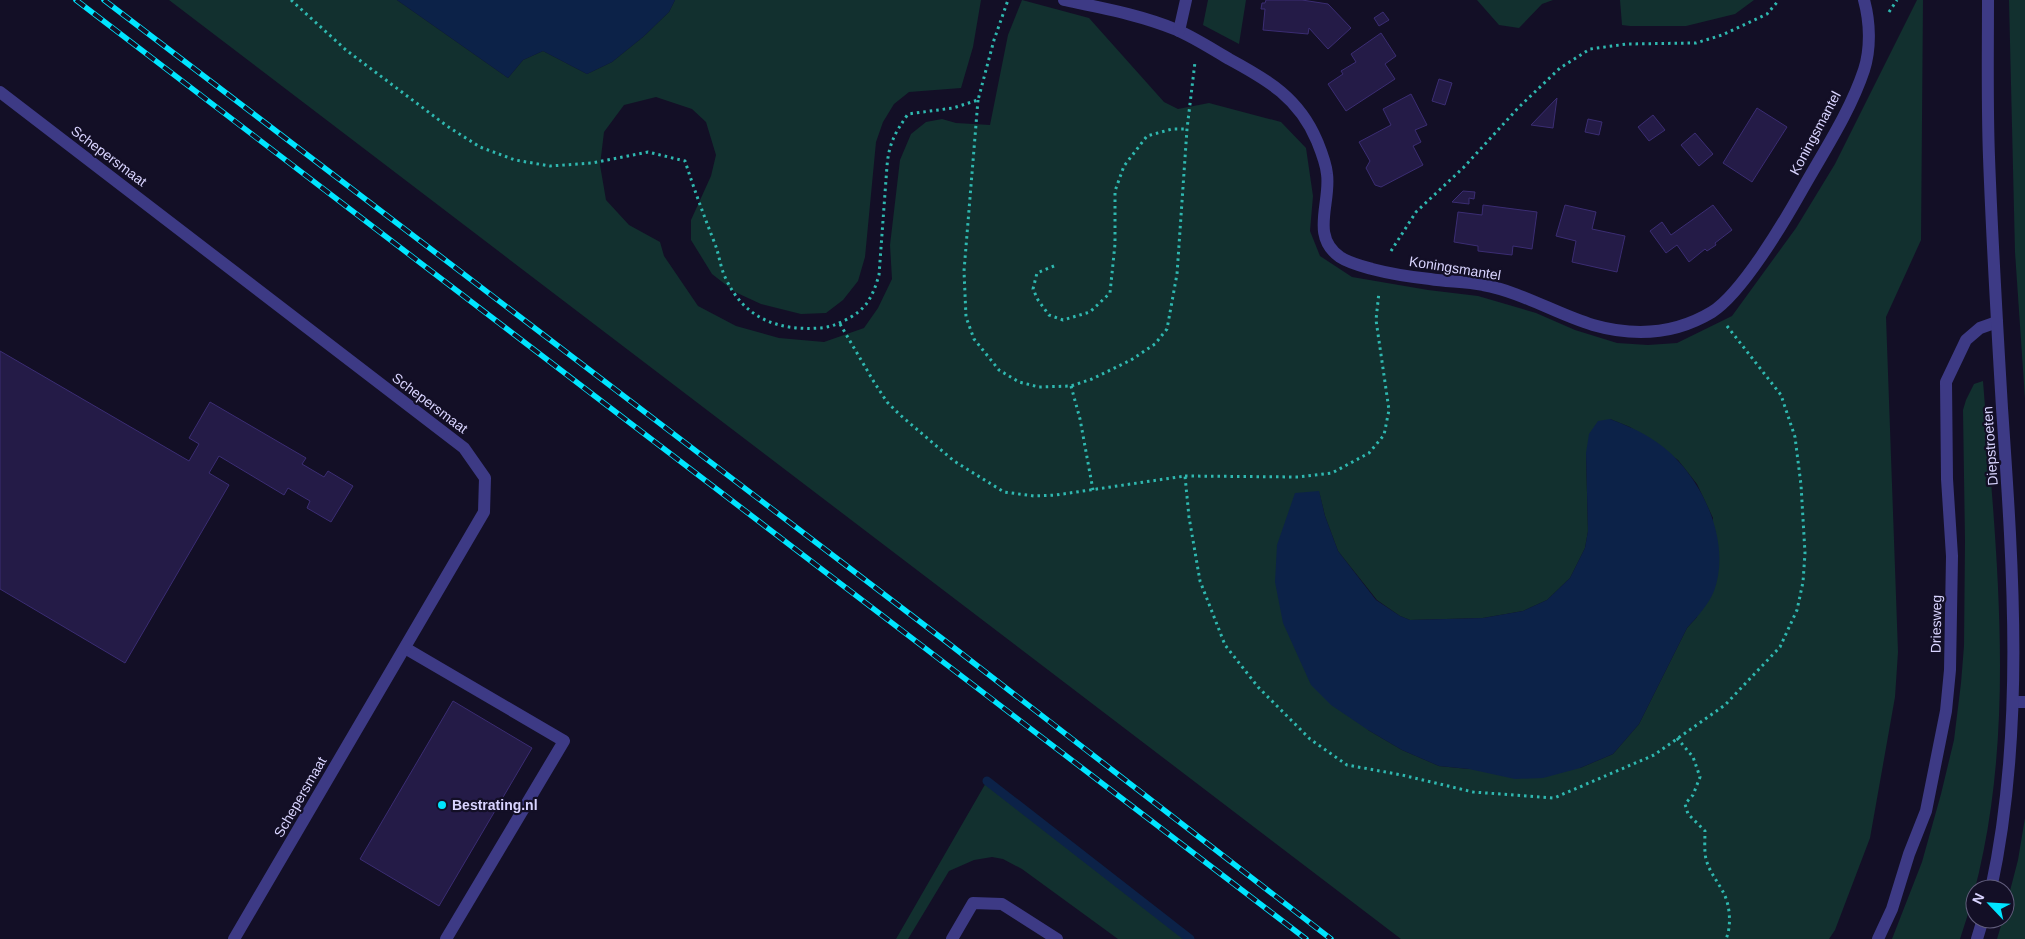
<svg xmlns="http://www.w3.org/2000/svg" width="2025" height="939" viewBox="0 0 2025 939" font-family="Arial,sans-serif">
<rect width="100%" height="100%" fill="#130f26"/>
<g fill="#12302f" fill-rule="evenodd">
<path d="M169 0H397L508 78 523 60 543 51 587 74 612 62 643 37 669 12 675 0H981L973 47 961 88 909 92 894 104 883 122 876 142 865 257 858 281 843 300 826 313 801 314 761 304 735 292 712 274 691 240V220L711 176 716 155 706 122 692 109 656 97 624 105 604 132 600 165 606 200 629 225 660 242 664 256 698 306 736 326 779 338 824 342 864 328 878 308 892 279 890 245 900 160 911 134 926 122 942 119 956 123 990 125 1008 35 1022 0 1089 18 1164 102 1178 109 1209 103 1281 122 1306 148 1313 196 1310 231 1320 256 1352 277 1428 290 1478 296 1536 313 1575 330 1617 343 1648 345 1677 343 1732 316 1796 228 1835 164 1917 0H1923L1921 240 1886 317 1898 652 1895 697 1870 838 1835 930 1829 939H1401ZM1610 419 1630 427 1678 460 1697 484 1713 518 1697 617 1687 628 1639 724 1613 754 1580 768 1469 769 1439 766 1402 750 1368 730 1319 491 1325 516 1338 551 1377 600 1400 616 1410 620 1483 618 1523 611 1547 600 1570 578 1585 548 1588 531 1586 453Z"/>
<path d="M1208 0H1246L1239 44 1203 25Z"/>
<path d="M1477 0H1553L1542 4 1519 28 1499 25Z"/>
<path d="M1620 0H1754L1735 14 1686 26H1630L1622 25Z"/>
<path d="M2009 0H2025V399L2015 252Z"/>
<path d="M1983 381C1997 567 2022 758 1960 939H1892L1922 862 1941 794 1954 740 1961 683 1964 646 1965 541 1963 410 1966 400 1974 384Z"/>
<path d="M987 781 1190 939H1118L1022 869 1003 859 992 857 974 860 949 871 908 939H896Z"/>
<path d="M2025 818V939H1997L2003 919H2005V910L2018 860Z"/>
</g>
<g fill="#0c2248">
<path d="M397 0H675L669 12 643 37 612 62 587 74 543 51 523 60 508 78Z"/>
<path d="M1610 419C1625 425 1641 431 1655 441 1699 470 1733 539 1714 591 1709 604 1697 617 1687 628L1639 724 1613 754 1580 768 1543 778 1515 779 1469 769 1439 766 1402 750 1368 730 1331 705 1311 685 1283 623 1275 582 1277 545 1295 493 1319 491 1325 516 1338 551 1376 600 1400 616 1410 620 1483 618 1523 611 1547 600 1570 578 1585 548 1588 531 1586 453 1589 434 1598 421Z"/>
</g>
<g fill="none" stroke-linecap="round" stroke-linejoin="round">
<path stroke="#0c2248" stroke-width="9" d="M987 781 1190 939"/>
</g>
<g fill="#241b47" stroke="#3b2d73">
<path d="M1266 0H1302L1328 4 1351 28 1328 49 1309 28 1308 34 1263 30 1265 9H1261L1262 3H1265Z"/>
<path d="M1383 12 1389 20 1379 26 1374 18Z"/>
<path d="M1381 33 1396 56 1385 64 1395 79 1346 111 1328 84 1343 74 1341 71 1356 62 1351 54Z"/>
<path d="M1439 79 1452 83 1445 105 1432 101Z"/>
<path d="M1411 94 1427 125 1415 130 1421 142 1413 146 1423 165 1381 187 1375 185 1366 168 1370 161 1359 142 1391 125 1383 109Z"/>
<path d="M1557 98 1553 128 1531 125Z"/>
<path d="M1757 108 1787 127 1752 182 1723 163Z"/>
<path d="M1653 115 1665 130 1649 141 1638 127Z"/>
<path d="M1588 119 1602 122 1599 135 1585 132Z"/>
<path d="M1695 133 1713 154 1699 166 1681 145Z"/>
<path d="M1463 191 1475 192 1474 199 1469 198V204L1452 202Z"/>
<path d="M1483 205 1537 212 1532 249 1513 246 1512 255 1478 251V246L1454 242 1458 212 1482 215Z"/>
<path d="M1565 205 1596 212 1592 229 1625 236 1617 272 1572 262 1576 241 1556 236Z"/>
<path d="M1713 205 1732 230 1715 243 1716 245 1707 251 1705 249 1689 262 1677 245 1666 253 1650 231 1662 222 1671 235Z"/>
<path d="M0 351 189 461 199 444 189 438 210 402 306 458 302 464 324 477 328 471 353 486 331 522 307 508 310 501 288 488 284 495 219 456 209 473 229 485 125 663 0 589Z"/>
<path d="M453 701 532 748 439 906 360 859Z"/>
</g>
<g fill="none" stroke-linecap="round" stroke-linejoin="round">
<g stroke="#2fb8b0" stroke-width="3" stroke-dasharray="2.5 4" stroke-linecap="butt">
<path d="M291 0 346 50 447 126 480 147 515 160 550 166 592 163 648 152 685 161C694 189 704 216 715 244 719 254 720 266 725 277 744 319 778 331 821 328 835 327 859 315 867 303 873 294 876 285 879 275L887 166C889 143 895 133 908 114L953 108 978 100 994 40 1008 0"/>
<path d="M1889 12 1897 0"/>
<path d="M978 100 964 271 966 317 974 339 999 370 1019 382 1039 387 1071 386 1092 379 1131 360 1155 344 1167 329 1177 274 1187 129 1195 62"/>
<path d="M1391 251 1416 212 1464 167 1519 107 1560 68 1590 49 1627 44 1696 43 1722 35 1767 14 1779 0"/>
<path d="M1054 266 1037 273 1033 289 1038 300 1049 315 1063 320 1090 312 1110 293 1115 244V191L1124 166 1147 136 1172 129H1187"/>
<path d="M840 324 874 382 887 402 899 414 954 461 1004 492 1034 496 1056 495 1185 476 1189 517 1200 581 1225 645 1258 687 1310 739 1347 765 1402 775 1473 792 1554 798 1654 755 1725 705 1780 647 1797 610 1803 582 1805 553 1801 485 1795 437 1781 395 1727 326"/>
<path d="M1071 386 1080 419 1093 490"/>
<path d="M1185 476 1298 477 1332 473 1369 453 1384 435 1389 410 1376 320 1379 292"/>
<path d="M1677 738 1693 757 1700 777 1693 795 1685 804 1688 814 1705 831C1705 840 1704 850 1706 859 1709 871 1716 879 1722 890 1730 903 1732 925 1726 939"/>
</g>
<g stroke="#3d3a85" stroke-width="12">
<path d="M405 648 564 741 446 939"/>
<path d="M2017 702H2025"/>
<path d="M952 939 973 903 1002 904 1057 939"/>
</g>
<g stroke="#3d3a85" stroke-width="12">
<path d="M1064 0C1102 8 1141 15 1177 30 1195 38 1212 49 1229 59 1268 80 1299 98 1317 141 1321 151 1326 163 1327 174 1331 203 1310 236 1340 257 1349 263 1361 266 1372 269 1391 274 1411 277 1430 279 1448 282 1466 281 1483 285 1522 292 1556 314 1593 325 1635 337 1674 335 1712 312 1742 293 1784 222 1802 190 1824 151 1850 112 1864 70 1871 48 1870 22 1864 0"/>
<path d="M1179 31 1186 0"/>
<path d="M0 92 464 448 485 478 484 512 234 939"/>
<path d="M1878 939 1892 909 1909 854 1926 811 1946 711 1950 670 1952 556 1947 479 1946 382 1966 340 1980 328 1997 322"/>
</g>
<g stroke="#3d3a85" stroke-width="12">
<path d="M1988 0C1988 52 1987 105 1989 157 1992 240 1997 324 2002 408 2013 567 2025 733 1991 889"/>
<path d="M1977 939 1983 919"/>
</g>
<defs>
<g id="rail">
<path d="M76 0 1306 939"/>
<path d="M104 0 944 640 1331 939"/>
</g>
</defs>
<use href="#rail" stroke="#00e5ff" stroke-width="5.5"/>
<use href="#rail" stroke="#130f26" stroke-width="4" stroke-dasharray="11" stroke-linecap="butt"/>
</g>
<circle fill="#00e5ff" stroke="#130f26" stroke-width="2" cx="442" cy="805" r="5"/>
<g text-anchor="middle" stroke-width="4.5" stroke-linejoin="round" paint-order="stroke">
<g font-size="14" fill="#d9d4ff" stroke="#130f26">
<text transform="translate(1815 133) rotate(-62)" y="5">Koningsmantel</text>
<text transform="translate(109 156) rotate(37)" y="5">Schepersmaat</text>
<text transform="translate(1455 268) rotate(9)" y="5">Koningsmantel</text>
<text transform="translate(430 403) rotate(37)" y="5">Schepersmaat</text>
<text transform="translate(1990 446) rotate(-94)" y="5">Diepstroeten</text>
<text transform="translate(1936 624) rotate(-89)" y="5">Driesweg</text>
<text transform="translate(300 797) rotate(-60)" y="5">Schepersmaat</text>
</g>
<g font-size="14" font-weight="bold" fill="#d9d4ff" stroke="#130f26" text-anchor="start">
<text x="452" y="810">Bestrating.nl</text>
</g>
</g>
<g transform="translate(1990 904) rotate(295)"><circle r="24" fill="#130f26" stroke="#625e7d"/>
<path d="M0-4L9 19L0 12L-9 19Z" fill="#00e5ff"/>
<text y="-8" font-size="14" font-weight="bold" text-anchor="middle" fill="#d9d4ff">N</text>
</g>
</svg>
